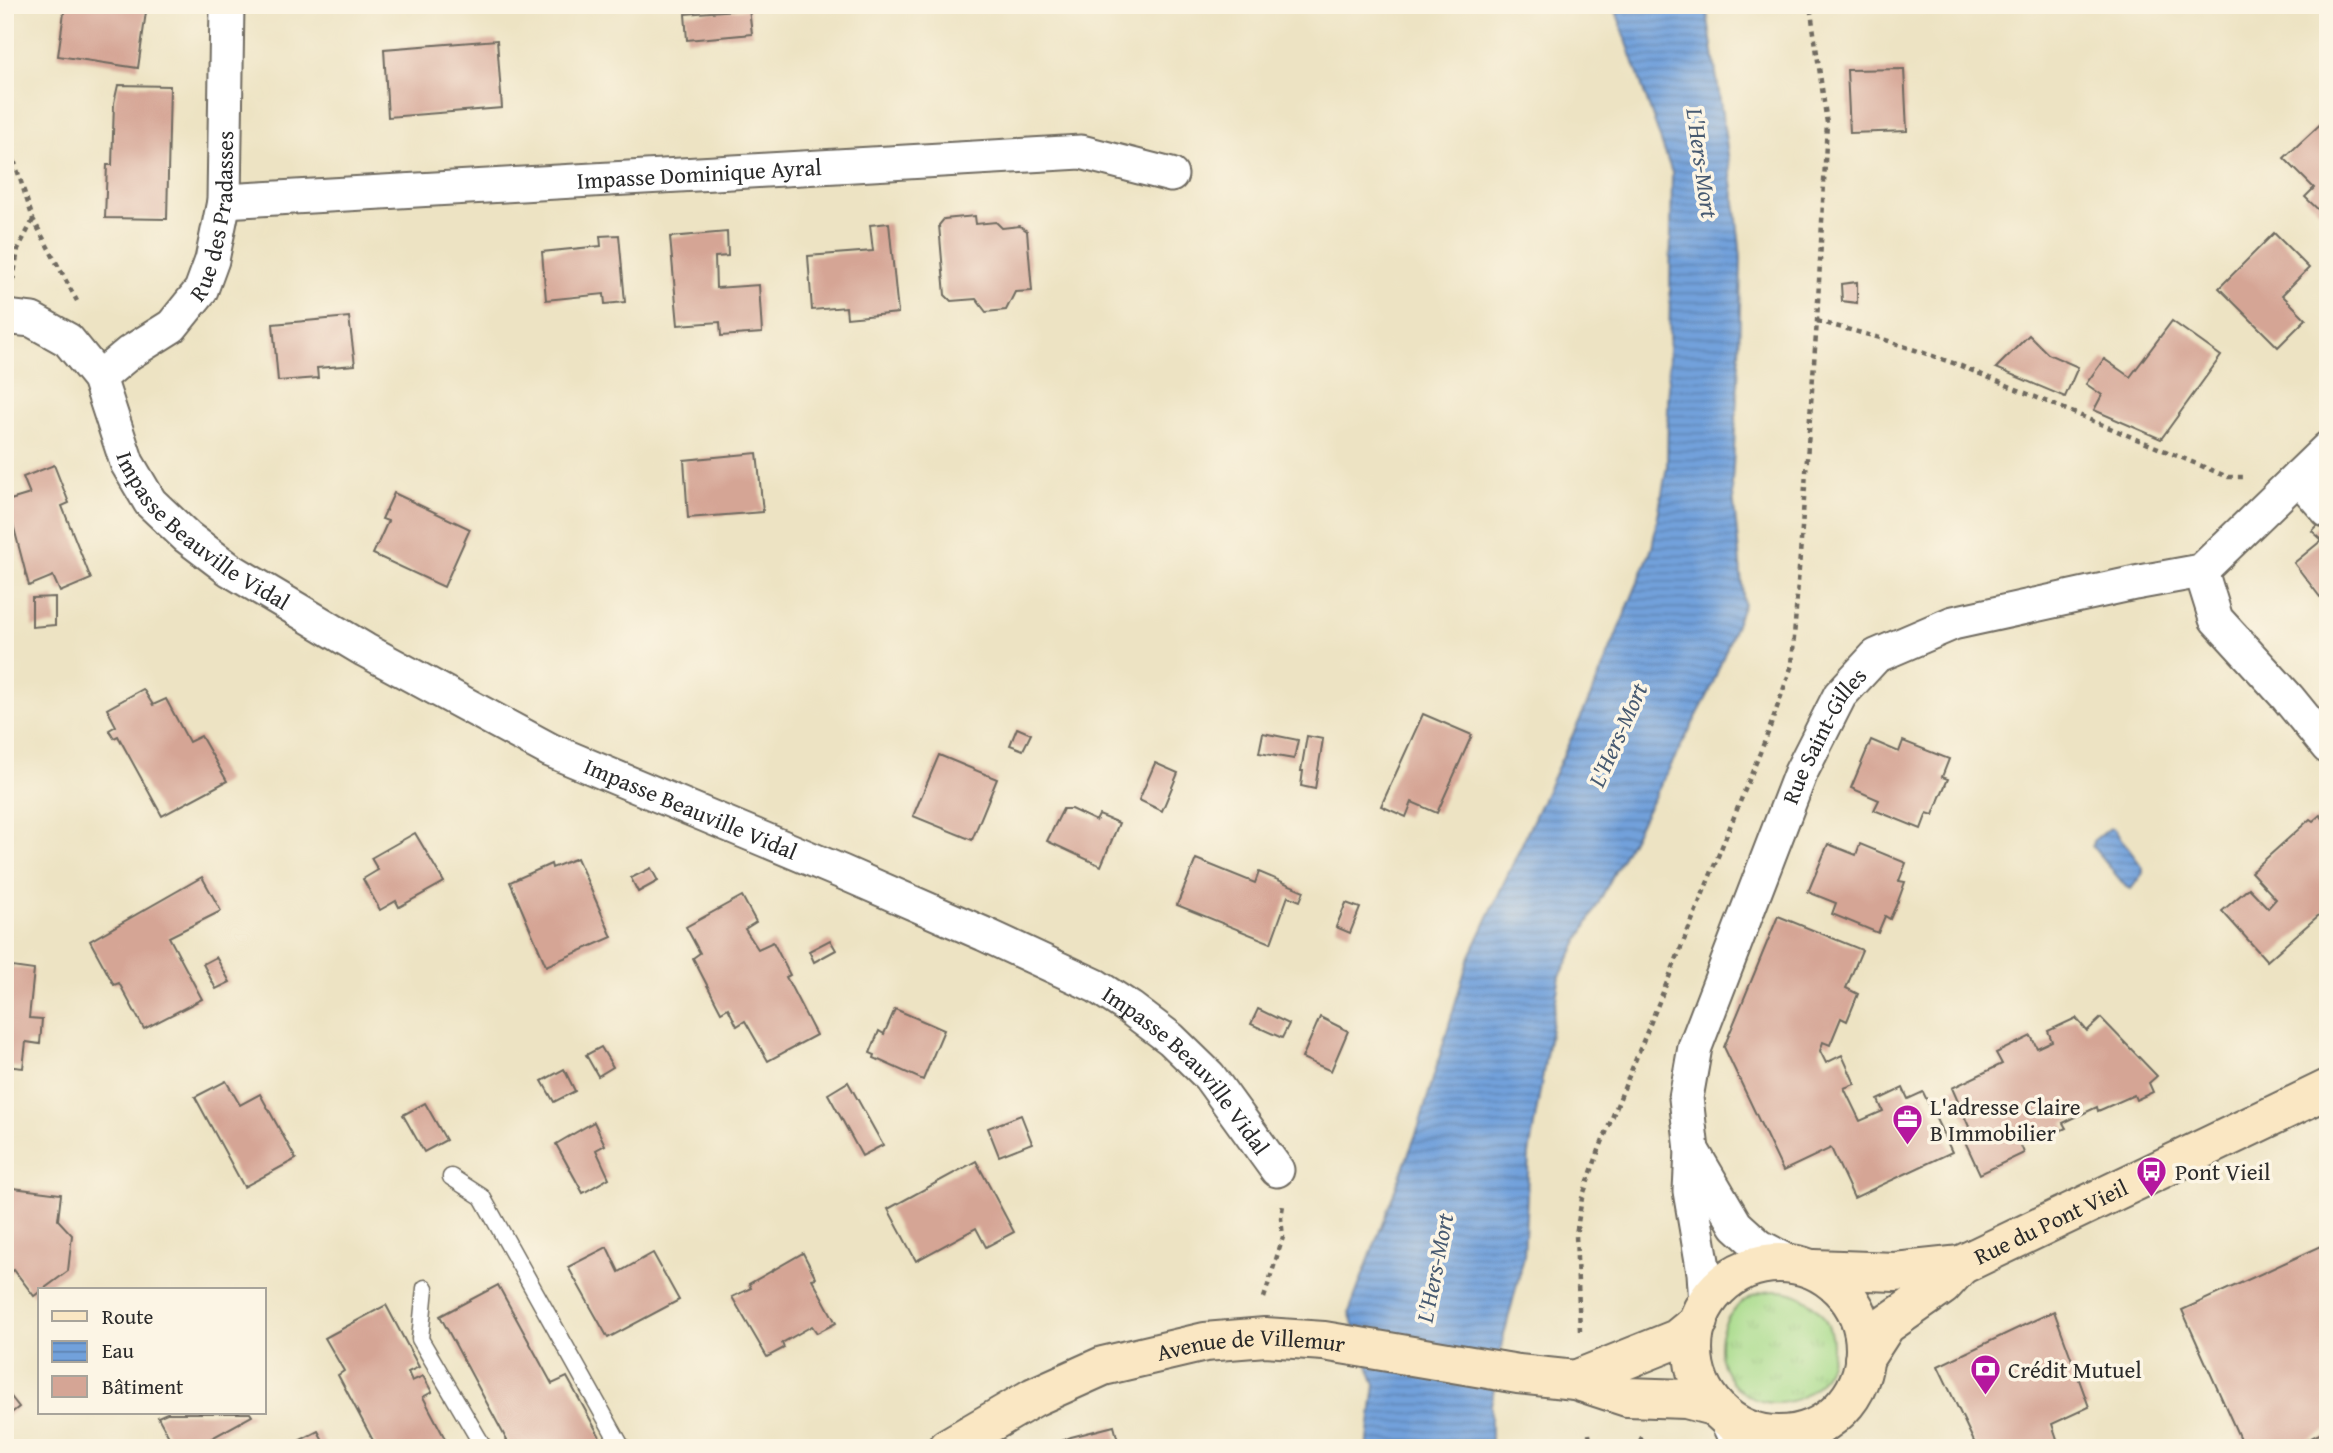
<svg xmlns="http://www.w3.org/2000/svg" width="2333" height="1453" viewBox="0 0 2333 1453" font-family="'Gentium Book Plus',serif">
<defs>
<pattern id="grass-tufts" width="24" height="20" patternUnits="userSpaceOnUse" patternTransform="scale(1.75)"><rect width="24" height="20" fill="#a7db8b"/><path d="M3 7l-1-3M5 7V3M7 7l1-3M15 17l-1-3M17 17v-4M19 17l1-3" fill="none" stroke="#90bc78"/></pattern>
<pattern id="water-rules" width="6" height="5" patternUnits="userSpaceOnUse" patternTransform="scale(1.75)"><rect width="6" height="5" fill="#72a1db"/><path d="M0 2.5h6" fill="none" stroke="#5e83b2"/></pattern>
</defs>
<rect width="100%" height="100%" fill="#fcf5e5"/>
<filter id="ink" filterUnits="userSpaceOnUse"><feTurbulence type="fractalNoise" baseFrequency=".0143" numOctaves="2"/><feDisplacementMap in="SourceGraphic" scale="14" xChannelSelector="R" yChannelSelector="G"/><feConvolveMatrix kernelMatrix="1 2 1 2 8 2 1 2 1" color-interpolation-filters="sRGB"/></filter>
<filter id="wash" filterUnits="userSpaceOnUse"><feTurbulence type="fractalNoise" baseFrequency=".00686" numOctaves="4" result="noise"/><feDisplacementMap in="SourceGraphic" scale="28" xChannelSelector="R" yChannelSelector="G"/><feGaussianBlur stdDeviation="1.57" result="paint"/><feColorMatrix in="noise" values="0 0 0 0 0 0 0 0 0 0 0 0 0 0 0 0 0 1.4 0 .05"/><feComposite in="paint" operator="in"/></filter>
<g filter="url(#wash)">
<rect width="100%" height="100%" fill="#ede3c3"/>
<circle fill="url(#grass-tufts)" stroke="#69835b" stroke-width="2" cx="1776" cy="1347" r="56"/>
<g fill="url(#water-rules)" stroke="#4e6683" stroke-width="2">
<path d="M1614 5H1706L1736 209 1741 258 1739 363 1732 484 1744 604 1709 693 1560 976 1529 1154 1524 1257 1503 1339 1491 1405V1448H1367L1375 1385 1349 1312 1419 1126 1468 960 1594 689 1652 548 1667 466 1672 173Z"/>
<path d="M2113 828 2143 868V873L2131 889 2126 887 2092 846 2093 841 2108 829Z"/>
</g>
<g id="blocks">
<g fill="#d5a595">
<path d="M65 5H147L138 68 58 56Z"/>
<path d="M749 9 752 34 687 40 685 14Z"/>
<path d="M497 40 502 108 388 117 384 49Z"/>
<path d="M1904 69 1907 131 1850 133 1847 70Z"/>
<path d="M118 85 170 86 167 219 105 218 107 165H112L114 103Z"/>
<path d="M2328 117V219L2305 197 2314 188 2284 158Z"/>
<path d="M975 216 976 224 996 222 1002 228 1020 226 1027 231 1032 291 1015 292 1006 310 986 312 976 299 951 301 945 295 939 225 944 219Z"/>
<path d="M889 223 898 313 847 318 846 307 812 310 808 256 873 251 870 225Z"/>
<path d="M727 232 728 256 715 257 716 288 759 285 762 333 721 336 720 322 678 325 670 237Z"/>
<path d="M2274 233 2309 268 2282 295 2306 319 2278 347 2219 288Z"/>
<path d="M619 235 625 302 605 304 604 294 546 300 542 252 601 246 600 236Z"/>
<path d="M1857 282V303L1842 301 1841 284Z"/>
<path d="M349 317 355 365 317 368 318 378 278 381 273 324Z"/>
<path d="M2172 321 2221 356 2161 439 2094 410 2102 395 2086 384 2104 359 2130 377Z"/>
<path d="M2029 335 2048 354 2078 367 2065 397 1996 368Z"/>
<path d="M757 453 763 512 688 518 684 460Z"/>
<path d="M54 465 69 503 62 506 91 579 60 592 53 576 29 586 7 501 30 494 23 477Z"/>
<path d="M394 493 470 529 444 587 373 554 388 521 382 519Z"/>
<path d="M2322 521 2328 526V592L2320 597 2294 563 2322 540 2312 531Z"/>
<path d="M55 597V625L32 627V598Z"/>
<path d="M143 689 153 705 166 699 189 742 201 736 227 781 162 816 118 736 114 738 109 730 116 726 107 709Z"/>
<path d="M1423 714 1472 735 1437 813 1412 802 1406 817 1381 806Z"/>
<path d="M1017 728 1031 734 1023 750 1010 745Z"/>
<path d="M1263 733 1298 740 1294 759 1259 753Z"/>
<path d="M1307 736 1323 739 1315 789 1301 786 1303 771H1301Z"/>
<path d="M1871 740 1899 752 1903 741 1949 759 1942 777 1948 779 1940 797 1933 815 1927 813 1921 829 1874 810 1879 800 1851 788Z"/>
<path d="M939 755 997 779 972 840 913 816Z"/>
<path d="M1155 763 1178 773 1162 811 1139 800Z"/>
<path d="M1063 809H1071L1096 821 1099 815 1119 823 1101 866 1047 841Z"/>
<path d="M2320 815 2328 825V907L2267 961 2222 911 2249 888 2268 908 2276 899 2251 872 2310 819 2313 821Z"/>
<path d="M415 833 444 882 399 907 396 901 380 910 363 879 378 870 371 858Z"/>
<path d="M1828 844 1856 855 1860 844 1906 863 1899 881 1905 882 1898 901 1890 919 1885 916 1878 933 1832 914 1836 903 1808 892Z"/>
<path d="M577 858 612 937 546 966 510 882 551 864 552 868Z"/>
<path d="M1196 859 1255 883 1259 872 1304 891 1300 901 1288 896 1271 943 1177 905Z"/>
<path d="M651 868 658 881 638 892 631 878Z"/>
<path d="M202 877 221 911 169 937 202 999 144 1029 119 983 114 985 90 941Z"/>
<path d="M742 896 756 922 745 929 758 949 773 942 790 975 786 977 816 1035 768 1061 745 1021 737 1026 728 1008 721 1012 693 958 700 953 686 927Z"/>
<path d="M1346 903 1360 908 1350 933 1336 927Z"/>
<path d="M1778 916 1862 950 1846 988 1858 994 1847 1021 1841 1018 1830 1045 1823 1042 1820 1051 1826 1063 1842 1055 1855 1084 1844 1088 1860 1121 1883 1111 1878 1100 1903 1088 1908 1099 1923 1092 1952 1152 1854 1198 1831 1148 1783 1171 1724 1047Z"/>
<path d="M830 940 836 950 814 962 809 951Z"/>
<path d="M216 957 230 982 216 989 203 964Z"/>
<path d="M5 966 34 970 29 1018 42 1019 40 1044 26 1042 23 1068 5 1066Z"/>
<path d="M895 1009 944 1030 923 1080 874 1058 875 1055 870 1053 879 1031 884 1034Z"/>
<path d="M1258 1009 1289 1024 1282 1038 1251 1024Z"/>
<path d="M1320 1017 1348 1031 1331 1071 1302 1058Z"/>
<path d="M2076 1018 2087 1031 2101 1018 2157 1076 2149 1083 2153 1092 2136 1100 2134 1095 2098 1111 2097 1107 2063 1123 2066 1128 2049 1136 2047 1131 2020 1143 2024 1153 1980 1174 1961 1133 1970 1129 1952 1088 2002 1064 1996 1053 2031 1036 2037 1048 2052 1041 2048 1031Z"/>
<path d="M601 1047 613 1067 598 1076 586 1055Z"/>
<path d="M564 1069 575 1091 554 1102 542 1081Z"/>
<path d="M226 1081 240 1105 260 1094 296 1159 244 1187 195 1097Z"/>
<path d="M848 1082 883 1145 862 1156 828 1094Z"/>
<path d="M425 1103 446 1140 424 1152 403 1115Z"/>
<path d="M1021 1115 1032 1143 999 1156 988 1128Z"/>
<path d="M594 1122 605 1145 596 1150 609 1178 583 1193 556 1144Z"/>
<path d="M976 1161 1014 1232 986 1247 976 1228 916 1261 888 1209Z"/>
<path d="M5 1187 61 1194 58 1220 72 1235 68 1271 34 1296 14 1270 5 1277Z"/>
<path d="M2328 1243V1430L2290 1448H2244L2182 1310Z"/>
<path d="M607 1247 619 1272 653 1253 679 1300 608 1338 568 1267Z"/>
<path d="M803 1253 816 1278 812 1279 836 1323 817 1333 812 1326 782 1343 784 1348 767 1357 732 1297 751 1288 749 1284Z"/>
<path d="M498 1285 552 1384 567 1377 606 1448H511L440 1316Z"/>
<path d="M386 1305 419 1367 408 1372 412 1381 423 1376 432 1392 423 1397 450 1448H377L338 1375 344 1371 325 1338Z"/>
<path d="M2054 1311 2089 1407 2052 1424 2060 1448H1977L1938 1366Z"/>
<path d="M5 1389 19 1407 5 1418Z"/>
<path d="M167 1413H250L252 1416 194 1448H175L158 1417Z"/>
<path d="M1114 1426 1120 1448H1045L1071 1437Z"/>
<path d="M318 1431 327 1448H285Z"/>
<path d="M2328 1435V1448H2301Z"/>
</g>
</g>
</g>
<g filter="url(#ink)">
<use href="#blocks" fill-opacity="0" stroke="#6f6b60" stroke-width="2"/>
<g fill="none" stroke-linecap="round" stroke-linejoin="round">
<defs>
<g id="service">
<path d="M451 1177 482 1197 622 1448"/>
<path d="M425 1288 420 1339 484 1448"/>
</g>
<g id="minor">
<path id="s1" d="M224 201 1081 152 1171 175"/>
<path id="s2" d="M5 317 32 320 68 340 99 378 127 463 150 502 187 537 229 569 365 650 550 750 842 872 984 934 1096 986 1130 1008 1171 1039 1209 1076 1277 1170"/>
<path id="s3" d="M99 378 129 353 172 326 201 290 212 260 224 201 227 5"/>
<path d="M2298 477 2328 511"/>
<path d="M2201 571 2216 619 2288 698 2328 747"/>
<path d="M1692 1150 1736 1225 1759 1246 1789 1262"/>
<path id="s4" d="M1706 1304 1704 1273 1690 1191 1692 1150 1686 1098 1695 1047 1801 772 1840 695 1876 656 1953 623 2135 583 2201 571 2328 448"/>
<path d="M1724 1415 1740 1448"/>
<path d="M1802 1448 1823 1424"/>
</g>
<g id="secondary">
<circle cx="1779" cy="1349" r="86"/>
<path id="s5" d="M1814 1269 1895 1272 1961 1265 2328 1089"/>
<path d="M1864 1359 1886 1325 1942 1286 1961 1265"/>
<path d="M1575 1380 1677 1339 1699 1321"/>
<path id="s6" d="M947 1448 1034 1397 1103 1366 1205 1342 1265 1337 1324 1341 1518 1374 1575 1380 1627 1397 1686 1399 1713 1406"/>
</g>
</defs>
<use href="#service" stroke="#6f6b60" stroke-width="19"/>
<use href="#minor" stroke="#6f6b60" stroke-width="37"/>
<use href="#secondary" stroke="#6f6b60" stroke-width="42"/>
<g stroke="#6f6b60" stroke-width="4.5" stroke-dasharray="5 5" stroke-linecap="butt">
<path d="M5 132 33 219 77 301"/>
<path d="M13 281 18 249 33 220"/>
<path d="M1817 321 1880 338 1956 364 2228 477H2246"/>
<path d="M1264 1298 1283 1237 1281 1218 1283 1205"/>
<path d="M1580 1331 1576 1235 1582 1198 1599 1150 1768 733 1792 665 1817 321 1827 123 1810 5"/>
<path d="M1589 1434 1591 1448"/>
<path d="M1639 1438 1657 1448"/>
<path d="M898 1448 908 1442"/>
</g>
<use href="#service" stroke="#fff" stroke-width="16"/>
<use href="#minor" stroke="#fff" stroke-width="33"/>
<use href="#secondary" stroke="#fae7c3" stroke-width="38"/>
</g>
</g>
<defs>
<symbol id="office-pin" viewBox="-11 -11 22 30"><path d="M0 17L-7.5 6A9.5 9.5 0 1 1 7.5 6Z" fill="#b5179e" stroke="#fcf5e5"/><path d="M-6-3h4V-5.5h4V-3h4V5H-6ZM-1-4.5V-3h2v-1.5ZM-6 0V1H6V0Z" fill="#fff"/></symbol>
<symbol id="bus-pin" viewBox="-11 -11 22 30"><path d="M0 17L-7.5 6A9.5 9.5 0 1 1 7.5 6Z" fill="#b5179e" stroke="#fcf5e5"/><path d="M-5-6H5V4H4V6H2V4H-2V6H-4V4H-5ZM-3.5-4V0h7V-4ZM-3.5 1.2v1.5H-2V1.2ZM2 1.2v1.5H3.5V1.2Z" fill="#fff"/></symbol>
<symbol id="bank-pin" viewBox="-11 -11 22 30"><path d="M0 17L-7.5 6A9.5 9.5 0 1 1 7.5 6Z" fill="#b5179e" stroke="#fcf5e5"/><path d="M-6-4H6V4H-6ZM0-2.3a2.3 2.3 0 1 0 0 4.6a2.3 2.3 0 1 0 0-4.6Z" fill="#fff"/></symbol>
</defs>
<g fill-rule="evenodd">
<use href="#office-pin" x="1890" y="1102" width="35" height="47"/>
<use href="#bus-pin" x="2134" y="1154" width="35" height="47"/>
<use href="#bank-pin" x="1968" y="1352" width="35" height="47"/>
</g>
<g text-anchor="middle" stroke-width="7" stroke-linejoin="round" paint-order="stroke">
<g font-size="23" fill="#2b2b2b" stroke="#fcf5e5">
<text dy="8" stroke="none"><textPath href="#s1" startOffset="476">Impasse Dominique Ayral</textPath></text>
<text dy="8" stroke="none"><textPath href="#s3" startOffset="212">Rue des Pradasses</textPath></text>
<text dy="8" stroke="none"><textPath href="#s2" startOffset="310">Impasse Beauville Vidal</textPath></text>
<text dy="8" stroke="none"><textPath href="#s4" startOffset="597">Rue Saint-Gilles</textPath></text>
<text dy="8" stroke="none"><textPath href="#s2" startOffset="877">Impasse Beauville Vidal</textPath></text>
<text dy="8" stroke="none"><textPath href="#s2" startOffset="1444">Impasse Beauville Vidal</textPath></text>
<text dy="8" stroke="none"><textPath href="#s5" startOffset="247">Rue du Pont Vieil</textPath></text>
<text dy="8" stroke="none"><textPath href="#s6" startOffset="327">Avenue de Villemur</textPath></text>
</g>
<g font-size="23" fill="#2b2b2b" stroke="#fcf5e5" text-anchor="start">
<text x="1930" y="1115">L'adresse Claire<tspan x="1930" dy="26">B Immobilier</tspan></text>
<text x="2175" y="1180">Pont Vieil</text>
<text x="2008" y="1378">Crédit Mutuel</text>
</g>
<g font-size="24" font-style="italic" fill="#475a71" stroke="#fcf5e5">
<text transform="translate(1702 163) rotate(82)" y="8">L'Hers-Mort</text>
<text transform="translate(1618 735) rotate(-66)" y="8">L'Hers-Mort</text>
<text transform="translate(1435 1268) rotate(-79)" y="8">L'Hers-Mort</text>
</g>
</g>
<rect width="2333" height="1453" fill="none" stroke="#fcf5e5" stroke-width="28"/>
<rect x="38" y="1288" width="228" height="126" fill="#fcf5e5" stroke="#a8a49b" stroke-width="2"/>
<rect x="52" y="1311" width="35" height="10" fill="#fae7c3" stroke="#a8a49b" stroke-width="2"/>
<text x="102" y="1324" font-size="21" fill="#2b2b2b">Route</text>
<rect x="52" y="1341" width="35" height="21" fill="url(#water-rules)" stroke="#a8a49b" stroke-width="2"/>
<text x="102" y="1358" font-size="21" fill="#2b2b2b">Eau</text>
<rect x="52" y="1376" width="35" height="21" fill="#d5a595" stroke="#a8a49b" stroke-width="2"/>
<text x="102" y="1394" font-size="21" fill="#2b2b2b">Bâtiment</text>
</svg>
